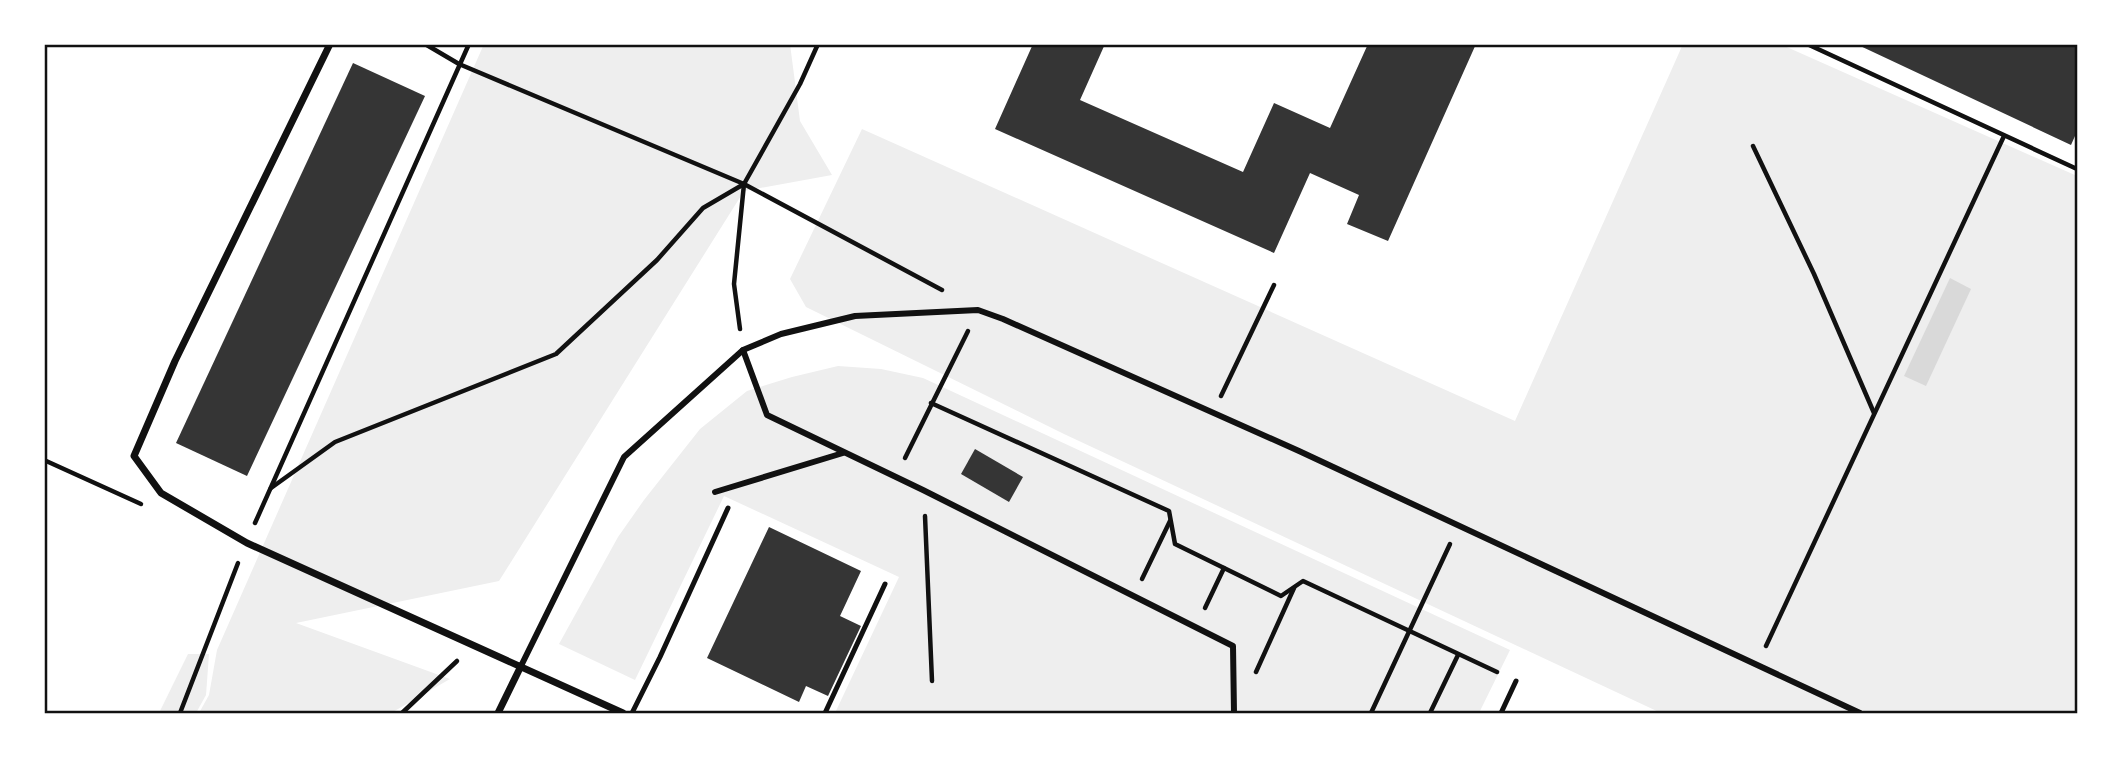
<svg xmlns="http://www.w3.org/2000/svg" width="2121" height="757" viewBox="0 0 2121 757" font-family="Lato,sans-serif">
<rect width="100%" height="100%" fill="#fff"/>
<g fill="#eee">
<path d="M484 44H790L800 121 832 175 744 191 499 581 296 623 450 679 391 713H199L209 695 217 650Z"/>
<path d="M1683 44H1780L2077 176V713H1661L1064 434 806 307 790 279 862 129 1515 421Z"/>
<path d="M838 366 881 369 923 378 1510 650 1479 713H835L899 577 724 496 635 680 559 644 618 537 644 500 700 429 747 391 792 377Z"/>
<path d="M188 654H209L206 695 196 713H159Z"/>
</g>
<path fill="#d9d9d9" d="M1950 278 1971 289 1926 386 1904 376Z"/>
<g fill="#353535">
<path d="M1033 44H1105L1080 100 1243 172 1274 103 1330 128 1368 44H1476L1388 241 1347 224 1359 195 1310 173 1274 253 995 129Z"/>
<path d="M1856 44H2077V137L2075 136 2071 145Z"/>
<path d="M353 63 425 96 247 476 176 443Z"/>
<path d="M975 449 1023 477 1009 502 961 474Z"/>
<path d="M769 527 861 571 840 616 861 626 828 696 806 686 799 702 707 658Z"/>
</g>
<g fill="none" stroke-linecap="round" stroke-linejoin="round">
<g stroke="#111" stroke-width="4.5">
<path d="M425 44 459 64 744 184 942 290"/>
<path d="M1807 44 2077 169"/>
<path d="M1753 146 1814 274 1874 413"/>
<path d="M740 329 734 284 744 184 800 84 818 44"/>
<path d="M1221 396 1274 285"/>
<path d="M931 403 1169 511 1175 544 1281 596 1303 581 1497 672"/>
<path d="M905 458 968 331"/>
<path d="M44 460 141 504"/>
<path d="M271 488 335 442 556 354 657 260 703 208 744 184"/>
<path d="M925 516 932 681"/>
<path d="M255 523 469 44"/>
<path d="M1142 579 1170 521"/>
<path d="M1205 608 1224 568"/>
<path d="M1766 646 2004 136"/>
<path d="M1256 672 1294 588"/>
<path d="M180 713 238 563"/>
<path d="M402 713 457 661"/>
<path d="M1371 713 1450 544"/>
<path d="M1430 713 1458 655"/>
</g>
<g stroke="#111" stroke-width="5">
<path d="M632 713 660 657 728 508"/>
<path d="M825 713 885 584"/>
<path d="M1501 713 1516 681"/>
</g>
<g stroke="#111" stroke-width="6">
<path d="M743 350 767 415 923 490 1233 646 1234 713"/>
<path d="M715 492 843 453"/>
<path d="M521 666 624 457 743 350 781 334 855 316 978 310 1003 319 1299 451 1860 713"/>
</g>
<g stroke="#111" stroke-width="7">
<path d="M330 44 175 361 134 456 161 493 247 543 623 713"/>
<path d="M498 713 521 666"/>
</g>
</g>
<rect width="2121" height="757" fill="none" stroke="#ffffff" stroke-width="91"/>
<rect x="46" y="46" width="2030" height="666" fill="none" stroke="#111" stroke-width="2.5"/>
</svg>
